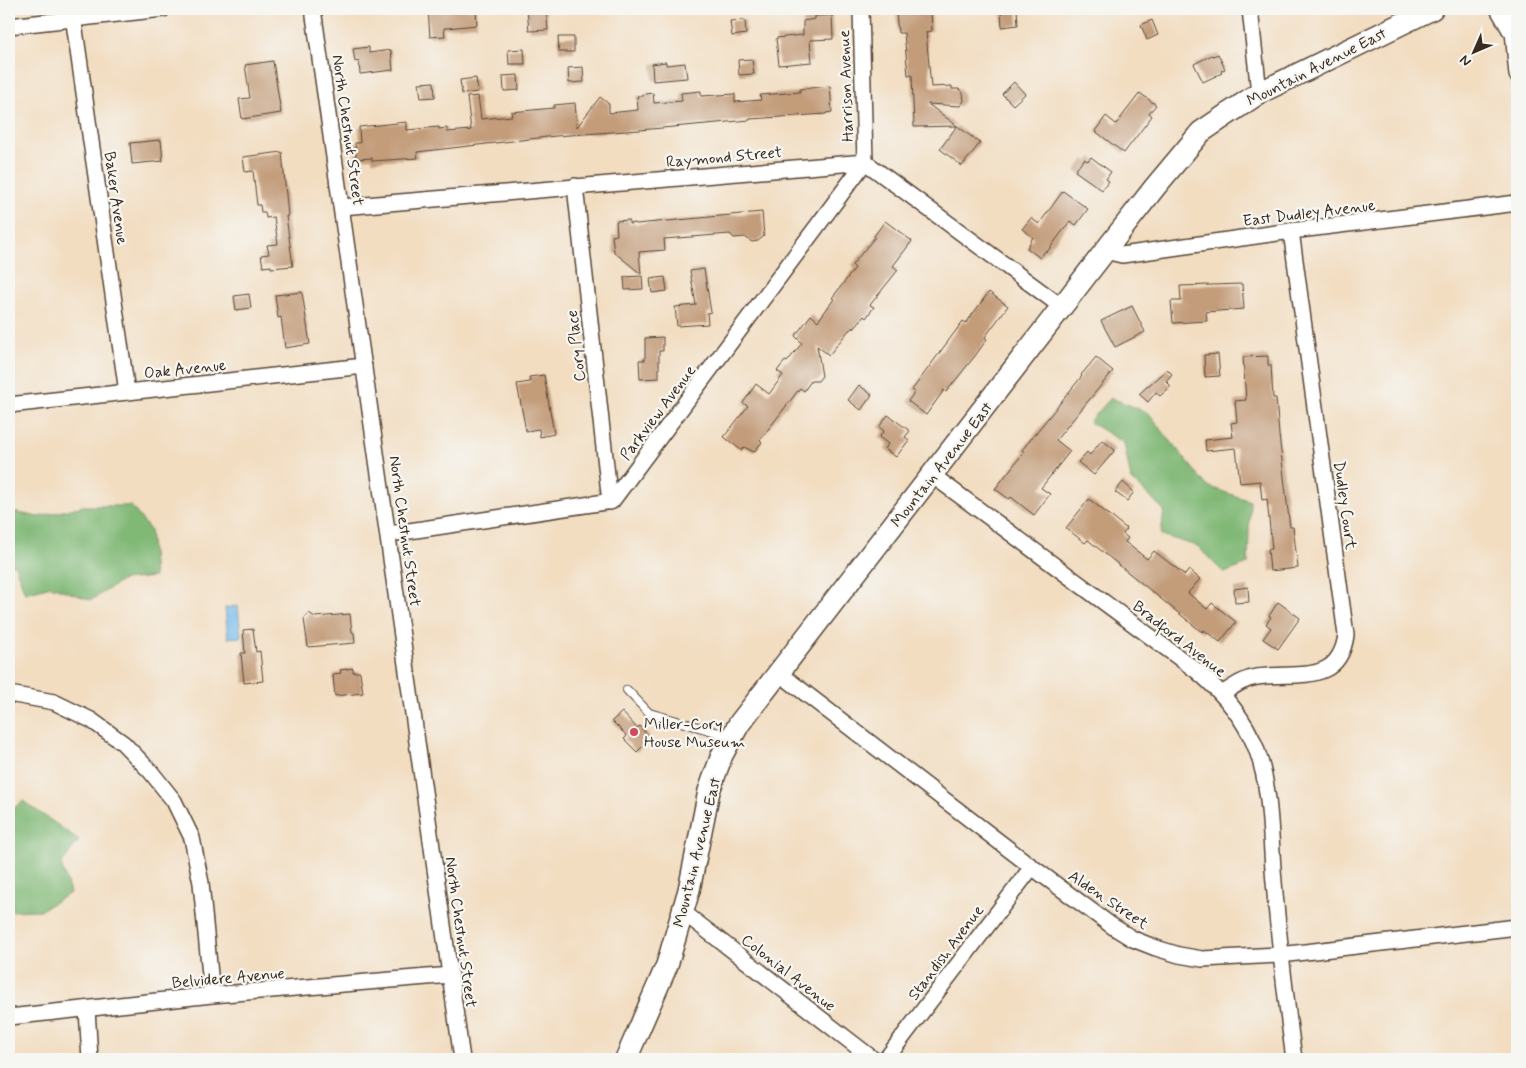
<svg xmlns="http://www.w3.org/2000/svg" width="1526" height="1068" viewBox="0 0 1526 1068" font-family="Mynerve,sans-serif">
<rect width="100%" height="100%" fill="#f6f6f2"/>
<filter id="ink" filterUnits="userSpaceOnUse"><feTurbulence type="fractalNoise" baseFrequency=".02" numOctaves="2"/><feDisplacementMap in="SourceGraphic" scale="10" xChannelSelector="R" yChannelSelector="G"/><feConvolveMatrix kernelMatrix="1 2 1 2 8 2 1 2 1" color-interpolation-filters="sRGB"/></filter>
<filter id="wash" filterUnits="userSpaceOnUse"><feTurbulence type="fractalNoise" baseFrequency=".0096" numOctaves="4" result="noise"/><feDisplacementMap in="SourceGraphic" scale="20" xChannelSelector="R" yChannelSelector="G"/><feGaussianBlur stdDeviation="1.12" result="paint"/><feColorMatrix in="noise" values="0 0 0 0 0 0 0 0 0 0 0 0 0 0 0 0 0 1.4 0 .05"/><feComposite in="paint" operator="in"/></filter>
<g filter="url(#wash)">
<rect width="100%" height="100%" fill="#f2ddc1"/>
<g fill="#80b876" stroke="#5e714a">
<path d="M1111 398 1147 412 1207 486 1250 501 1248 564 1224 573 1197 546 1161 535 1164 510 1131 479 1124 443 1089 422Z"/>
<path d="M83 506H131L150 530 154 577 123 580 91 600 51 586 25 593 15 565H9V511L38 517Z"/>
<path d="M23 801 79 840 61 864 70 893 41 910 9 911V812Z"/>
</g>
<path fill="#75baec" stroke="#587285" d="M238 606 241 637 228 638 225 608Z"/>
<g id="blocks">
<g fill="#c39c7a">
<path d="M428 9H476L477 25 447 28H444L445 36 430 37Z"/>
<path d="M527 9H546L548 30 529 31Z"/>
<path d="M1017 9 1018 25 1002 27 1001 10Z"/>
<path d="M931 10 932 31 926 32 931 87 952 86V89H959L963 93 964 101 960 106 928 104 980 143 962 166 940 149 957 126 914 127 912 75H908L904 33H898L896 12Z"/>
<path d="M832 15 833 39 810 40 812 62 779 65 776 38 803 35V21L815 19V16Z"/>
<path d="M745 20 746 34 732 36 730 21Z"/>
<path d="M1152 20 1158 35 1147 40 1141 25Z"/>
<path d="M558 37H574V52H559Z"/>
<path d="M369 47V53L391 50 393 70 360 74 359 61 355 62 353 49Z"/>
<path d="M524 49 525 64H509L508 50Z"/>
<path d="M1218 54 1225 69 1221 71 1222 73 1203 82 1194 64 1212 55 1213 56Z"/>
<path d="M752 59 754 74 739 75 738 60Z"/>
<path d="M273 61 281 113 242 119 239 99 250 98 245 65Z"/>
<path d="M666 62V65L685 63 687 78 653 81 652 64Z"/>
<path d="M583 67 584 82 569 83 568 68Z"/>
<path d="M518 75 519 90 504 91 503 76Z"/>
<path d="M476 78 478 92 462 94 460 80Z"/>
<path d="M434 82 435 97 421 98 419 83Z"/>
<path d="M1014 82 1025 94 1013 105 1002 94Z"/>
<path d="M830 86 832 112 826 113V114L750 119V120L640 130 556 136 417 152 418 158 372 161V158L356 159 355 143H360L359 127 407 122V130L439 127V129L447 128V132L471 130 467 97 478 96 481 119 512 116 511 112 554 108V105L575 103 577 127 600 97 609 104V113L638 110 637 96H643L645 94 653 93 654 103 682 101 681 93 701 91V96L735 94V102L761 100 760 95 800 92V89Z"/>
<path d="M1140 93 1156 105 1149 113 1152 116 1124 153 1095 131 1106 116 1116 124Z"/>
<path d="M161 140 163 161 132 164 130 143Z"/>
<path d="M282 152 288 216H286L293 266 271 268V266L263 267 261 255 269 254 267 245 278 244 274 217 266 218 265 212H261L260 205H257L253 171 245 172 243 157Z"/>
<path d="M1091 157 1111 172 1106 179 1109 181 1102 190 1075 171 1084 159 1088 161Z"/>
<path d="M1063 191 1088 209 1076 225 1070 221 1047 252 1046 250 1040 258 1027 248 1033 237 1022 229 1031 218 1039 224Z"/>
<path d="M762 212 764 236 758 241 752 242 745 237 734 238 730 234 664 239 665 250 639 252 641 274 614 252 612 236 617 235 616 221 629 220V224L635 223 636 224Z"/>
<path d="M885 221 912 241 893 266 898 270 870 305 874 307 866 318 864 316 854 329 852 327 850 330H849L829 355 817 346 822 376 818 381H811L804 391 800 388 760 440 762 442 754 452 744 447 741 450 724 437 748 406 743 403 756 384 769 394 783 375 777 371 785 361 787 362 802 343 795 336 811 315 818 321 834 299 832 298 855 268 852 265 875 237 874 236Z"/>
<path d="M704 269 711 312 707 313 708 324 677 326 675 307 696 305 690 271Z"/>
<path d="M642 276 643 289 625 290 624 277Z"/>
<path d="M665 277 667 291 652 293 650 279Z"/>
<path d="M1242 284 1244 309 1206 312 1207 321 1173 323 1171 301H1181L1180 286Z"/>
<path d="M302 292 310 344 285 348 281 317 278 318 275 295Z"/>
<path d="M989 292 1008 306 985 337 987 339 975 356 946 392 944 390 926 415 908 401 915 392 912 390 963 321 966 323Z"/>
<path d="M249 294 251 308 236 310 234 296Z"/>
<path d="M1132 306 1145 332 1115 347 1101 321Z"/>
<path d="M663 337V351H659V378L640 379 639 360H645V338Z"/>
<path d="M1218 354 1220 376 1205 377 1204 355Z"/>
<path d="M1268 356V365H1271L1273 398H1276L1279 435 1288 511 1290 527H1293L1298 568 1270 571 1268 549H1272L1267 499 1262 500 1260 481 1240 483 1236 448 1206 451 1205 440 1233 437 1231 423 1237 422 1235 401 1246 400 1243 357Z"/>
<path d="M1096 357 1113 371 1056 440 1070 451 1041 488 1050 494 1034 515 1011 497 1009 499 995 489 1024 452 1022 450 1082 376 1081 375Z"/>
<path d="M1167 369 1172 374 1166 381 1171 386 1160 396 1156 392 1148 402 1139 394Z"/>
<path d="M544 375 554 434 540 437 539 429 526 431 517 384 530 382 529 377Z"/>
<path d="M859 385 872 395 861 410 848 400Z"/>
<path d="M888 415 910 431 905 437 909 440 896 457 885 449 888 444 879 437 884 431 879 427Z"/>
<path d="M1102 440 1115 450 1094 475 1078 462 1087 452 1090 455Z"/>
<path d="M1123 482 1134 492 1127 501 1115 492Z"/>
<path d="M1089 499 1127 529 1123 534 1128 538 1125 542 1147 559 1154 551 1185 575 1189 570 1200 579 1188 593 1207 609 1212 603 1236 622 1220 642 1204 630 1202 632 1088 540 1085 543 1066 528Z"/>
<path d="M1248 587 1249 602 1235 603 1234 589Z"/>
<path d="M1278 602 1300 618 1278 649 1263 639 1271 628 1266 624 1271 617 1269 616Z"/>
<path d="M309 613 315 617 350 614 352 632 354 633 355 643 308 647 304 619Z"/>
<path d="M253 629 256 652 260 651 263 681 244 683 241 653H245L243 630Z"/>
<path d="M353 668V672H360L363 693 335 696 333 676H334V674L341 673 340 670Z"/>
<path d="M622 712 637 728 639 726 651 738 637 752 624 739 627 736 612 721Z"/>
</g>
</g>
</g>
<g filter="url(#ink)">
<use href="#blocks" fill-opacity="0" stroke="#564536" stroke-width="1"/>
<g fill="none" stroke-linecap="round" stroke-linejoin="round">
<defs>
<path id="lane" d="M627 690 649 713 716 732 729 738"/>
<g id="street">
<path d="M72 9 127 392"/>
<path d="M313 9 462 1059"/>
<path d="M1250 9 1259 93"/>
<path d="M1498 9 1510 30"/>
<path d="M1511 9 1517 75"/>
<path d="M9 26 163 9"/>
<path d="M575 186 610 502"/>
<path d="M342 207 865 162 1062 307"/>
<path d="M1105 251 1122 255 1291 231 1517 203"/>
<path d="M9 405 364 366"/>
<path d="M932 475 1197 671C1222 692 1244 717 1256 748 1272 790 1270 838 1274 882 1279 942 1286 1000 1294 1059"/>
<path d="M389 534 612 501 865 162 861 9"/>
<path d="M779 673 1032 867 1112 926 1133 939 1156 948 1179 955 1202 959 1280 955 1517 927"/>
<path d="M9 694 54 702 91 720 123 743 151 772 174 801 192 838 201 883 212 995"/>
<path d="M1222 694C1233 687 1243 679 1257 677 1294 671 1339 687 1346 635L1291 231"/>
<path d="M683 912 873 1059"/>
<path d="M87 1009 90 1059"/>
<path d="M9 1017 212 995 451 975"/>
<path d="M886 1059 1032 867"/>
</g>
<path id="secondary" d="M626 1059 667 965 689 890 709 791 722 755 739 724 1105 251 1155 187 1201 132 1259 93 1432 9"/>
</defs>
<use href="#lane" stroke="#564536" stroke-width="10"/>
<use href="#street" stroke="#564536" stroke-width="18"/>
<use href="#secondary" stroke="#564536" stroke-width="24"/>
<use href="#lane" stroke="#fff" stroke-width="8"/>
<use href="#street" stroke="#fff" stroke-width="15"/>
<use href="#secondary" stroke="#fff" stroke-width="21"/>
</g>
</g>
<circle fill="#d1495b" stroke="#f6f6f2" stroke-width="2" cx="634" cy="732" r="5"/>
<g text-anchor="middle" stroke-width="4.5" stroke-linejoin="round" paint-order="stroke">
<g font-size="16" fill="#3b2a1e" stroke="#f6f6f2">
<text transform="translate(1316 66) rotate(-27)" y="6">Mountain Avenue East</text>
<text transform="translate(845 86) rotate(-92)" y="6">Harrison Avenue</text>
<text transform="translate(349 130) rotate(82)" y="6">North Chestnut Street</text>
<text transform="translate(724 156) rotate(-5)" y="6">Raymond Street</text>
<text transform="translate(117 198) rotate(82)" y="6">Baker Avenue</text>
<text transform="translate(1309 212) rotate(-7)" y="6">East Dudley Avenue</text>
<text transform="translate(575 346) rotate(-97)" y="6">Cory Place</text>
<text transform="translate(185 368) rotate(-6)" y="6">Oak Avenue</text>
<text transform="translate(657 412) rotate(-53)" y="6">Parkview Avenue</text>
<text transform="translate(941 464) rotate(-52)" y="6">Mountain Avenue East</text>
<text transform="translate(1346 505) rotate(82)" y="6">Dudley Court</text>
<text transform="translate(406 531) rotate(82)" y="6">North Chestnut Street</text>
<text transform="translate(1180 638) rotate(38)" y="6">Bradford Avenue</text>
<text transform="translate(696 852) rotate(-76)" y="6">Mountain Avenue East</text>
<text transform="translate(1109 899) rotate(34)" y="6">Alden Street</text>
<text transform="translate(462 932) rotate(82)" y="6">North Chestnut Street</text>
<text transform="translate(945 952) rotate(-53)" y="6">Standish Avenue</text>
<text transform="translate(789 972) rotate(38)" y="6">Colonial Avenue</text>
<text transform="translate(228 977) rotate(-5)" y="6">Belvidere Avenue</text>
</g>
<g font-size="16" fill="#3b2a1e" stroke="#f6f6f2" text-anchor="start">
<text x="644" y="729">Miller-Cory<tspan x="644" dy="18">House Museum</tspan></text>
</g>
</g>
<rect width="1526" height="1068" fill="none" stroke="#f6f6f2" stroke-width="30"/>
<g transform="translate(1474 52) rotate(225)" stroke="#f6f6f2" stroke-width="4" paint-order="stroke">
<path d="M0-4L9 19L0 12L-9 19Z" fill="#3b2a1e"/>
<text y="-8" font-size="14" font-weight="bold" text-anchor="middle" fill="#3b2a1e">N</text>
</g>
</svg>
